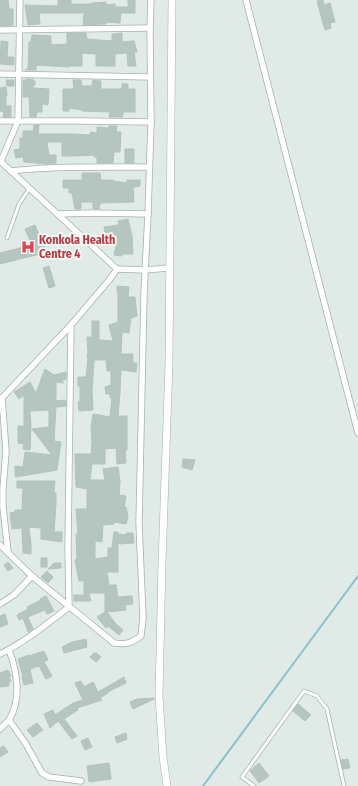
<svg xmlns="http://www.w3.org/2000/svg" width="358" height="786" viewBox="0 0 358 786" font-family="'Fira Sans Condensed',sans-serif">
<rect width="100%" height="100%" fill="#e0eae6"/>
<g fill="none" stroke-linecap="round" stroke-linejoin="round">
<path stroke="#89c1ce" stroke-width="2" d="M203 786 358 576"/>
</g>
<g fill="#b5c5bf" stroke="#b2c3bd">
<path d="M0 0H8L9 9H13V25L0 26V11H1Z"/>
<path d="M58 0H71V4H92V3L106 2V5L115 4V7H128V0H135V13H121L120 23 106 22V24L83 25 84 13H39L40 24 28 25 25 5 58 6Z"/>
<path d="M323 0 324 5 330 3 335 22 330 23 331 28 325 30 317 1Z"/>
<path d="M67 33H86L87 39 112 41V34L122 33V42L134 41 137 52H134L136 66H128L127 53 115 54V66H96V54L82 53V66H70L69 67 36 65V70H25L28 69 29 42H31L32 35 51 36V45L67 44Z"/>
<path d="M1 41 8 42 7 57H14V65L0 64Z"/>
<path d="M26 79H33V81H35V85H33V88L49 89 48 105 42 104V112H37L36 117H30L29 97H23V80H26Z"/>
<path d="M6 80H14V86H7Z"/>
<path d="M73 80H81L82 86H92L93 80 101 81V89H122V84H128V89H135V112H123V117H109L110 112 82 111V110L69 108V111H63V89H74Z"/>
<path d="M6 87 7 96H6V106H11V117H3L4 112 0 111V88Z"/>
<path d="M34 125H39L38 134H74L90 135 91 132 97 133V127L108 128 109 126H117L116 132H121L120 152H114L113 163H97V157H94V155L77 156H62V142H49L47 143 49 155H56V163L46 164 24 162 23 157 16 158 14 150 20 149V138H23V131H33Z"/>
<rect x="125" y="149" width="9" height="14"/>
<path d="M82 173H100L101 180H113V181L127 183V180H140V186L134 187 133 188 134 202 101 203 100 204 99 209H93V202H81V209H75L72 193H69V188H63V180H82Z"/>
<path d="M128 219 132 236 133 254H122V256L114 255 118 235 105 236 104 227 119 225 118 221Z"/>
<path d="M35 225 46 251 36 255 0 264V253L32 245 25 229Z"/>
<path d="M49 266 55 286 49 288 43 268Z"/>
<path d="M117 286 129 287 128 297H135L137 316 131 318 129 333 122 332 121 354H133V363H137L136 372 121 370 120 393 118 416H127V450H125L126 463 117 464 116 448 105 449V464H92L90 480H105L103 469 118 467 120 481 119 495 126 496 124 508 126 507 128 517 126 524 114 522V524L103 525 102 542 95 541V559L108 557V548H112L114 532H118V534L127 535 126 533H133L134 543 118 544V572H107L109 585H116L118 597 132 596 133 604 125 605 126 610 107 612 116 624 123 630 119 635 108 626 106 628 97 617 105 612V593H89L91 601H74V595H84V581H79L75 560 77 559 76 534H78L76 509H87V489L76 487 75 454H91L92 442 91 428 93 414 110 417 112 398H110V394H106L105 387 111 385V371H107L106 360H94L92 391 93 410 79 411 78 402 80 401V386H78V377H86L88 358 87 357 88 353 87 337H92V321H99V340L113 341 109 325 118 322V292H117Z"/>
<path d="M45 369 54 375 66 372V379L61 381 64 383 56 382V401L65 400 66 403V406L56 407 54 441 61 442 57 470 16 477 15 476V466L23 467 25 452 52 455 32 429 49 427V410L30 411 31 426 30 450 23 449 24 444 18 443V426H24V395L19 399 14 392 30 382 36 393Z"/>
<path d="M183 459 195 460 192 470 182 467Z"/>
<path d="M17 481H55L54 493H56V504L54 532H62V542L41 539V528L29 527 31 544V554L23 553 22 528 12 529 10 513 15 512V510H22L23 488H17Z"/>
<rect x="41" y="558" width="6" height="9"/>
<path d="M8 562 13 568 8 571 4 565Z"/>
<path d="M54 563H61V568L48 569Z"/>
<path d="M47 571 53 577 48 583 41 577Z"/>
<path d="M46 596 54 611 47 614 45 610 28 617 33 629 28 632 23 618 19 620 17 615 28 609 27 607 41 600 40 599Z"/>
<path d="M5 614 8 624 0 627V616Z"/>
<path d="M86 639 87 647 64 653 62 647 72 642Z"/>
<path d="M44 651 48 660 44 662 52 676 46 679 39 666 30 669 33 683 24 685 22 677H23L18 659 29 655V656Z"/>
<path d="M94 653H96L101 657 96 662 90 657Z"/>
<path d="M8 670 11 676 9 677 11 681 9 682V686L0 687V673Z"/>
<path d="M124 677 126 683 108 692V693L100 698 102 700 77 708 78 710 64 719 77 736 72 739 58 721 50 728 44 714 53 710 55 715 73 703 83 700 75 683 81 681 84 687 93 682 98 692Z"/>
<path d="M154 698V699L133 709 130 702 137 699Z"/>
<path d="M298 704 311 715 305 721 293 711Z"/>
<path d="M37 723 43 730 33 737 27 730Z"/>
<path d="M126 733 127 739 117 743 115 737Z"/>
<path d="M88 738 92 747 85 750 81 741Z"/>
<path d="M4 746 8 752 0 757V748Z"/>
<path d="M348 759 350 768 343 769 341 760Z"/>
<path d="M109 763 111 779 89 782 87 766Z"/>
<path d="M259 763 269 776 259 783 250 771Z"/>
</g>
<g fill="none" stroke-linecap="round" stroke-linejoin="round">
<defs>
<g id="service">
<path d="M7 238 19 204 29 189"/>
<path d="M254 786 242 777 304 691 317 696 327 709 344 786"/>
</g>
<g id="minor">
<path d="M246 0 358 433"/>
<path d="M0 30 150 28"/>
<path d="M0 74 150 77"/>
<path d="M0 121H83L151 122"/>
<path d="M0 161 117 269 145 270 169 268"/>
<path d="M1 161 18 121 20 0"/>
<path d="M11 171C57 166 103 167 149 167"/>
<path d="M58 214 92 213 148 214"/>
<path d="M2 398 6 451 3 489V507L8 552"/>
<path d="M0 400 71 325 110 279 117 269"/>
<path d="M0 545 32 576 114 643C125 645 132 643 141 636L143 618 139 523 144 293 148 214 151 122 150 28 151 0"/>
<path d="M0 604 14 595 32 576"/>
<path d="M0 654C25 642 47 624 69 607L68 546 71 325"/>
<path d="M9 720 26 744 42 773 49 777 81 781"/>
<path d="M0 729C3 726 6 723 9 720 22 699 17 671 9 650"/>
</g>
<path id="tertiary" d="M167 786 163 757 159 696 162 563 169 363 172 0"/>
</defs>
<use href="#service" stroke="#a3b2ad" stroke-width="4.5"/>
<use href="#minor" stroke="#a3b2ad" stroke-width="7"/>
<use href="#tertiary" stroke="#a3b2ad" stroke-width="8"/>
<use href="#service" stroke="#fff" stroke-width="3"/>
<use href="#minor" stroke="#fff" stroke-width="5.5"/>
<use href="#tertiary" stroke="#fff" stroke-width="7"/>
</g>
<defs>
<symbol id="hospital-bare" viewBox="-9 -9 18 18"><path d="M-5-5h3v3.5h4V-5h3V5h-3V1.5h-4V5h-3Z" fill="#e0444e" stroke="#f0f7f4" stroke-width="2.5" paint-order="stroke"/></symbol>
</defs>
<g fill-rule="evenodd">
<use href="#hospital-bare" x="18" y="237" width="20" height="20"/>
</g>
<g text-anchor="middle" stroke-width="4" stroke-linejoin="round" paint-order="stroke">
<g font-size="12" font-weight="bold" fill="#be3a42" stroke="#f0f7f4" text-anchor="start">
<text x="39" y="244">Konkola Health<tspan x="39" dy="14">Centre 4</tspan></text>
</g>
</g>
</svg>
